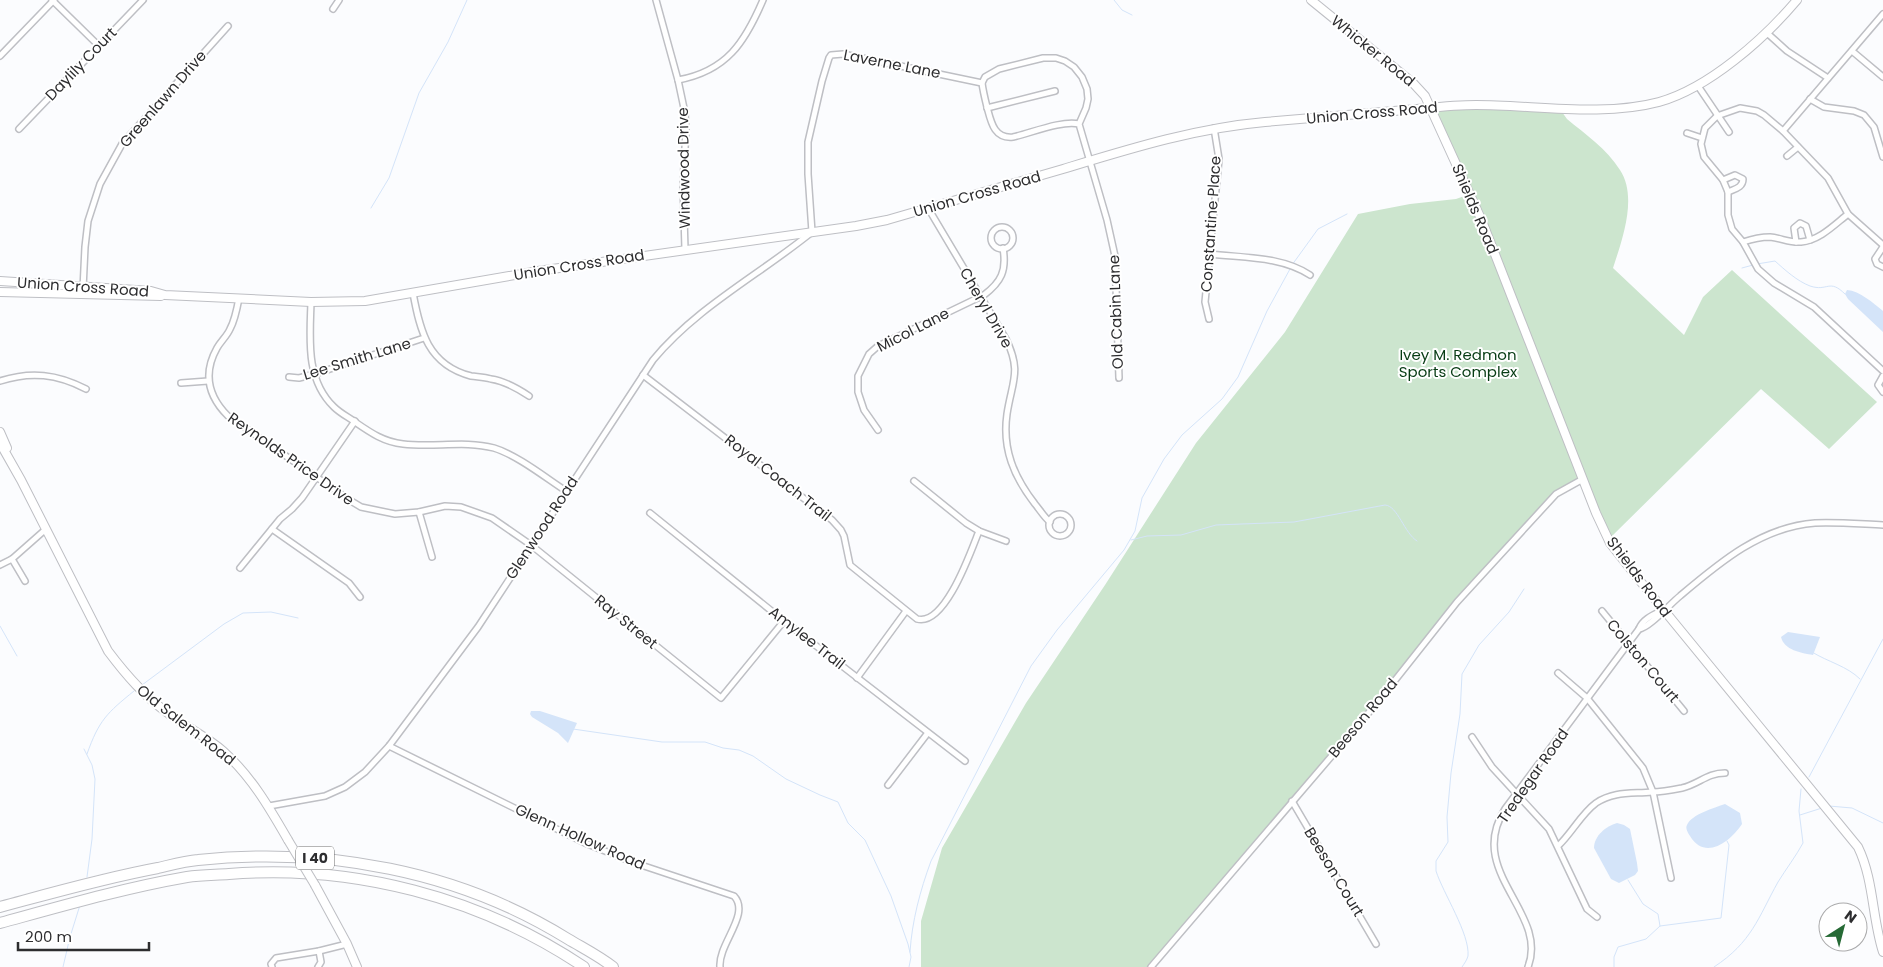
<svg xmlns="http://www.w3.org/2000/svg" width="1883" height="967" viewBox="0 0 1883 967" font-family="Poppins,sans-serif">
<rect width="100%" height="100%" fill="#fbfcfe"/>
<path fill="#cce5ce" d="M1431 106 1562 112 1567 119C1585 134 1607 149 1620 170 1638 197 1622 240 1613 268L1684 335 1703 297 1732 270 1877 402 1829 449 1761 389 1612 536 1608 538 1583 479 1556 494 1457 602 1377 703 1151 967H921V921L942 848 1026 703 1105 585 1196 443 1285 332 1358 214 1410 204 1456 199 1470 194Z"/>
<g fill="#d4e4f9">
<path d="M1847 290C1860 291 1873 303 1883 311V332L1848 299 1845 294Z"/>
<path d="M1788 632 1820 637 1813 655C1801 653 1784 650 1781 637Z"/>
<path d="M531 711H540L577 723 568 743 558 733 532 717 530 714Z"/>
<path d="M1725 804 1740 813 1742 824C1730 842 1705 861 1690 836 1688 833 1685 828 1687 825 1692 814 1714 808 1725 804Z"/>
<path d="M1617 823 1624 825 1630 829 1637 863 1638 871 1635 875 1619 883 1611 879 1594 848C1594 836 1606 826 1617 823Z"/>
</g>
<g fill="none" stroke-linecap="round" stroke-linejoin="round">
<g stroke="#d4e4f9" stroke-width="1">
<path d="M1114 0 1122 10 1132 15"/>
<path d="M371 208 389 178 419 93 448 42 467 0"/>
<path d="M1757 264 1775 261C1785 270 1797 281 1810 286 1828 292 1829 278 1845 294"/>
<path d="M1292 265 1318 229 1347 214"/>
<path d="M1742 268 1753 265"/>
<path d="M1131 540 1147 536 1181 535 1216 525 1294 522 1385 505C1398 506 1404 533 1417 541"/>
<path d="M0 626 17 656"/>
<path d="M1812 652C1828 662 1847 666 1860 679"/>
<path d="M142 685 224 624 243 613 271 612 298 618"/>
<path d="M573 729 662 742H705L723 748 739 750 753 756 786 779 820 795 838 802 848 823 865 840 891 896 908 944 911 957 909 967"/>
<path d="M84 749 92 765 95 779 92 839 87 877"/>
<path d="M87 754C99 720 107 713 134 691"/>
<path d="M1809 777 1883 639"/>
<path d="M1829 806 1852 808 1883 823"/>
<path d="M1800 815 1822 808"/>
<path d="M1628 880 1643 904 1658 914 1660 926"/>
<path d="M910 952C912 921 920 891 931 861L1031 666 1057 630 1124 550 1135 531 1142 498 1164 459 1182 435 1222 399 1238 377 1267 311 1290 269"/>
<path d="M63 967 70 937 80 905"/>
<path d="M1462 967C1464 964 1467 960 1468 956 1470 934 1443 893 1436 871V861L1448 842 1447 817 1451 773 1460 714 1462 674 1479 645 1509 612 1524 589"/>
<path d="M1614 967V957L1618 947 1646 939 1660 926 1721 918 1729 845 1727 841"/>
<path d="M1714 967C1752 942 1758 918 1778 882 1786 869 1796 856 1803 843L1799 811 1801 789"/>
</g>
<defs>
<g id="street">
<path d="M52 0 99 46"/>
<path d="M656 0 678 80 685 113 686 130 683 184 685 249"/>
<path d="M333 9 339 0"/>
<path d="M1767 33 1787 51 1828 78"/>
<path d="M1852 51 1883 77"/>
<path d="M0 56 54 0"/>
<path d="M678 80C727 71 745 42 763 0"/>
<path d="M1698 86 1729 132"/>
<path d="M1810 99 1824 107 1854 111 1864 115 1874 127 1883 157"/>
<path d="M987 108 1055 91"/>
<path d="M1079 124C1062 120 1031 133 1013 137 994 139 991 122 987 107 985 99 983 91 982 83L985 77 999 69 1043 58H1056L1065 61 1074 67 1082 77 1087 89 1088 99 1086 108 1079 124 1107 220 1115 256 1119 378"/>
<path d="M19 129 143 0"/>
<path d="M1783 131 1883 14"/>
<path d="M1687 133 1702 138"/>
<path d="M1787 156 1798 147"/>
<path d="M1723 180 1735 175 1743 179C1743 188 1734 189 1728 192"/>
<path d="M928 208 1006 339C1022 372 1012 381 1007 414 1002 449 1014 477 1035 504 1040 510 1044 517 1050 522"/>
<circle cx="1002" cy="238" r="11"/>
<path d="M1743 242C1752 239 1760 237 1770 237 1781 238 1790 243 1801 242 1820 240 1834 225 1848 214"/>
<path d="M1796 242 1794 228 1800 223 1806 226 1810 240"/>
<path d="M1883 245 1848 214 1828 178 1783 131 1764 115 1757 111 1740 108 1717 116 1705 128 1701 144 1704 157 1723 180 1728 192V215L1732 229 1743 242 1758 269 1774 283 1814 307 1883 371"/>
<path d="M1883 247 1875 259 1877 264 1883 267"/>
<path d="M1210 254C1243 258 1281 256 1310 275"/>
<path d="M83 289 85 247 88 221 100 184 122 144 228 26"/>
<path d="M413 293C420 331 428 365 471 376 478 377 484 377 491 379 505 381 517 388 529 396"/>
<path d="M239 298C237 309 235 320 230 329 227 336 221 341 217 348 203 373 208 396 228 416L351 501 361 507 395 514 419 512 445 506 461 507 492 518 531 545 721 698 784 621"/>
<path d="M311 302C310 338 305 379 334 407 340 413 348 417 355 422 371 433 384 442 403 444 434 448 464 440 494 448 517 455 546 478 566 491"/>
<path d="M1209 319 1205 302 1219 159 1214 128"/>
<path d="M643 375 832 520 841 530 844 536 850 565 917 619C945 627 971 551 979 531"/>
<path d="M1883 376 1878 385 1883 392"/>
<path d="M289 377 299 378 315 374 424 338"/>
<path d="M0 381C31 371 57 374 86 389"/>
<path d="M181 383 208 381"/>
<path d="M878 430 864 410 858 392V376L869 354 878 346 984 295C1001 282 1007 271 1003 248"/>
<path d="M914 481 966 523 979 531 1006 541"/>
<path d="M419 512 432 557"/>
<path d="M650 513 784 621 965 761"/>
<circle cx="1060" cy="525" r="11"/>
<path d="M272 529 349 583 360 597"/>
<path d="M12 559 25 581"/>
<path d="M0 565 12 559 46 529"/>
<path d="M240 568 280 519 292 509 302 498 355 421"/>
<path d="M1602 611 1684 711"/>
<path d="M1639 629C1649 628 1670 604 1680 596 1719 563 1761 527 1815 523 1837 522 1860 524 1883 525"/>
<path d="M1558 673 1587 698 1643 768 1653 792 1671 878"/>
<path d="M857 678 906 611"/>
<path d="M1472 737 1492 767 1549 829 1587 909 1597 917"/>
<path d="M389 746 585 843 635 863 734 896C751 914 718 944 720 967"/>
<path d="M888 785 927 734"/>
<path d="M1292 801 1376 944"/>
<path d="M269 806 325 796 345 787 365 772 389 746 478 627 653 360C697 307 759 275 812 232L808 174V142L822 81 829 58 831 55 843 54 982 83"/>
<path d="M1558 846C1572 833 1581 814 1596 803 1614 791 1632 794 1652 792 1662 792 1672 790 1682 788 1699 784 1707 773 1725 773"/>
<path d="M272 967 271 964 276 958 319 951 347 944"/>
<path d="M318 967 321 962 319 951"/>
<path d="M1151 967 1377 703 1457 602 1556 494 1583 479"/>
<path d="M1528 967C1549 912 1465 872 1505 809L1639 629C1642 619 1655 614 1663 610"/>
</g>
<g id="secondary">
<path d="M1311 0 1413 83 1425 96 1482 221 1596 513 1610 543 1636 576 1858 847C1874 880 1872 918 1883 952"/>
<path d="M0 281 151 291 165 295 311 302 365 301 538 271 856 226 887 220C946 203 1004 186 1063 169 1129 149 1196 128 1265 122 1308 118 1351 115 1394 111 1422 109 1449 105 1476 105 1534 105 1603 117 1659 102 1709 88 1764 39 1797 0"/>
<path d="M0 292 161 296"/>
<path d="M0 432 7 448"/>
<path d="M0 443 21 480 108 651C126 675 144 696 169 714 186 727 207 737 223 751 251 776 269 807 288 840"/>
<path d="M315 885 347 944 357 967"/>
</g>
<g id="highway">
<path d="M0 907C52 893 104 878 158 868 171 865 185 861 198 860 327 847 457 870 568 939 583 948 599 956 613 967"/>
<path d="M0 923C62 906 124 888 187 877 201 875 215 875 229 874 353 864 480 897 584 967"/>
</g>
</defs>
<use href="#street" stroke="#bebfc4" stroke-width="8"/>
<use href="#secondary" stroke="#bebfc4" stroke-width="10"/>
<use href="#highway" stroke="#bebfc4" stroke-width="12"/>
<use href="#street" stroke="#fff" stroke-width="5"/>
<use href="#secondary" stroke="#fff" stroke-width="8"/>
<use href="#highway" stroke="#fff" stroke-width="10"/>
<defs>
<path id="secondary-bridge" d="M288 840 315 885"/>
</defs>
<use href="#secondary-bridge" stroke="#bebfc4" stroke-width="10" stroke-linecap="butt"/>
<use href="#secondary-bridge" stroke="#fff" stroke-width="8"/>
</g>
<g text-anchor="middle" stroke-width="4" stroke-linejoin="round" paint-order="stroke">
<rect fill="#fff" stroke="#6c6c6d" stroke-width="1" x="296" y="846.5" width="38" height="23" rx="4"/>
<g font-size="14" font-weight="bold" fill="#2d2d2f">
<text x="315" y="863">I 40</text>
</g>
<g font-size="15" fill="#2d2d2f" stroke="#fff">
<text transform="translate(1373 51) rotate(39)" y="5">Whicker Road</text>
<text transform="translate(81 64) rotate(-46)" y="5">Daylily Court</text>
<text transform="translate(892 64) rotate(11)" y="5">Laverne Lane</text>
<text transform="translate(163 99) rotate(-49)" y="5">Greenlawn Drive</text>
<text transform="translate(1372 113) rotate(-5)" y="5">Union Cross Road</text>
<text transform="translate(684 168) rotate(-91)" y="5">Windwood Drive</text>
<text transform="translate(977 194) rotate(-16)" y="5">Union Cross Road</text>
<text transform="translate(1475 209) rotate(67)" y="5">Shields Road</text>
<text transform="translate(1211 224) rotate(-86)" y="5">Constantine Place</text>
<text transform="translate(579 265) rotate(-9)" y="5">Union Cross Road</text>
<text transform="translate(83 287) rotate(4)" y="5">Union Cross Road</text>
<text transform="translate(986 308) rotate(60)" y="5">Cheryl Drive</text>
<text transform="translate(1116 312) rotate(-92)" y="5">Old Cabin Lane</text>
<text transform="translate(913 330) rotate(-27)" y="5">Micol Lane</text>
<text transform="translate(357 359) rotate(-17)" y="5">Lee Smith Lane</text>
<text transform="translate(291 459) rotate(35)" y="5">Reynolds Price Drive</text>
<text transform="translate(778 478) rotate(38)" y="5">Royal Coach Trail</text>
<text transform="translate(542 528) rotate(-57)" y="5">Glenwood Road</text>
<text transform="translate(1639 577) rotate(53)" y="5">Shields Road</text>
<text transform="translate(626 622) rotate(39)" y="5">Ray Street</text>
<text transform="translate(807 638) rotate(38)" y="5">Amylee Trail</text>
<text transform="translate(1643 661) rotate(50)" y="5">Colston Court</text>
<text transform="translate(1363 718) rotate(-50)" y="5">Beeson Road</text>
<text transform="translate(186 725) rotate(38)" y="5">Old Salem Road</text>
<text transform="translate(1533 776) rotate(-55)" y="5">Tredegar Road</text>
<text transform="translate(580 837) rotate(24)" y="5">Glenn Hollow Road</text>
<text transform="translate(1334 872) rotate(59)" y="5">Beeson Court</text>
</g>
<g font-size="15" fill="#073c14" stroke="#fff">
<text x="1458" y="360">Ivey M. Redmon<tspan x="1458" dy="17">Sports Complex</tspan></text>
</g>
</g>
<g transform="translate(1843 927) rotate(36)"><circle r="24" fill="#ffffff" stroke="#ababac"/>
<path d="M0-4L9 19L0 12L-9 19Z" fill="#266a35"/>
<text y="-8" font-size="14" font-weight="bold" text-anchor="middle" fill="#2d2d2f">N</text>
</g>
<path d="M18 942v8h131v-8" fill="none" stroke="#2d2d2f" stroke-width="2.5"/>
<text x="25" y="942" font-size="15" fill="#2d2d2f" stroke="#ffffff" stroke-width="4" paint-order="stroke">200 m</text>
</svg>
